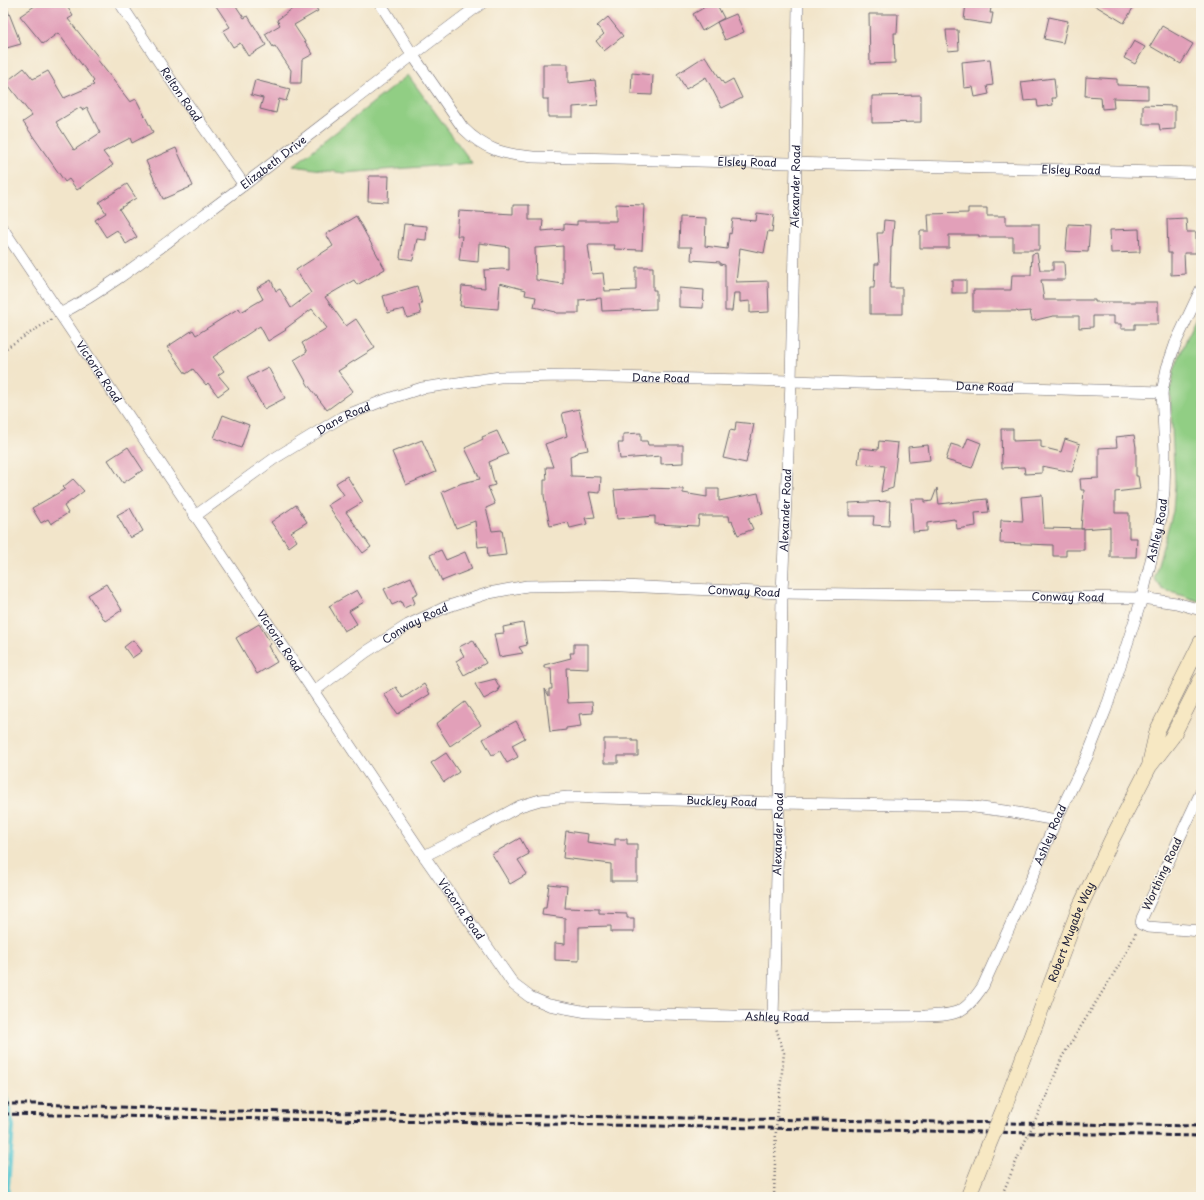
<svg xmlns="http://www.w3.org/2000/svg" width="1204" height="1200" viewBox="0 0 1204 1200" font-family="'Playpen Sans',sans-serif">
<rect width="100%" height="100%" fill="#fbf7ec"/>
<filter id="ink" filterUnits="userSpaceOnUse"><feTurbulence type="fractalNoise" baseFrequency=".025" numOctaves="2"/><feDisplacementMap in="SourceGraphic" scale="8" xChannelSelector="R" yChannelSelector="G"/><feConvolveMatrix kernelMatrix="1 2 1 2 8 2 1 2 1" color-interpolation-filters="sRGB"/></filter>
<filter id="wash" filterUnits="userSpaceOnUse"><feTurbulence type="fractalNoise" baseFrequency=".012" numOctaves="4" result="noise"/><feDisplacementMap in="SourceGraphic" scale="16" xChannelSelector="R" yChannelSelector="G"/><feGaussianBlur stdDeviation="0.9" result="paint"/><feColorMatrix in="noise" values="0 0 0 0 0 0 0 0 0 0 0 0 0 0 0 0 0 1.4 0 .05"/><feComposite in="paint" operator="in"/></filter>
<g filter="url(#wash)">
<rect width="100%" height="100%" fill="#f2e5ca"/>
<g fill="#91ce84" stroke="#5a7860">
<path d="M408 75 472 163 344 173 293 166Z"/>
<path d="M1201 309V602L1162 589 1154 578 1173 511 1175 484 1170 392 1175 367 1187 338Z"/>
</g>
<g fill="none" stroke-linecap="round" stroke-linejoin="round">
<path stroke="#5dc9d3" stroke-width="4" d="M3 1084 13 1126 7 1197"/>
</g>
<g id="blocks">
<g fill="#e2a0b9" fill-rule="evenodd">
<path d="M3 3H5L21 44 3 49Z"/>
<path d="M39 3H65L73 16 68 19 99 58 97 59 130 102 136 99 153 132 132 143 130 138 103 152 113 165 77 190 69 179 65 182 23 122 32 116 6 82 24 68 33 79 48 71 64 98 94 85 92 83 94 81 58 33 43 44 20 16ZM81 107 82 110 87 107 100 133 74 150 56 122Z"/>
<path d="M214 3H234L244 18 248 16 266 45 248 56 240 43 233 47 223 31 230 27Z"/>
<path d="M288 3H313L318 11 294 25 313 54 302 60 301 83H290L291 70 275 46 273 47 265 34 280 25 277 20 292 9Z"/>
<path d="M712 3H716L724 18 702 31 693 14Z"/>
<path d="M966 3H992L990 13H993L991 24 964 20Z"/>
<path d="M1091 3H1136L1124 23Z"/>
<path d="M736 14 744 32 725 40 717 22Z"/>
<path d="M869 14H898L897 33H894L895 63 870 64Z"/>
<path d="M608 17 623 36 604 51 596 41 604 34 597 26Z"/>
<path d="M1049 17 1068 21 1063 43 1044 39Z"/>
<path d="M1162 26 1193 44 1181 64 1150 46Z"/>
<path d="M946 30H958L959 50 948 51Z"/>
<path d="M1134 41 1145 47 1135 64 1124 58Z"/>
<path d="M705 56 724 84 733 79 742 98 722 108 706 77 686 89 677 74Z"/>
<path d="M990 59 993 85 987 86 989 94 975 97 973 87 964 88 962 62Z"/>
<path d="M543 64H568V83L595 80 598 105 573 107V117H548V99H543Z"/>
<path d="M632 73 653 75 652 95 631 94Z"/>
<path d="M1086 77 1117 79V85L1148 86V99L1113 98 1114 108 1102 109 1101 97 1085 96Z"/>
<path d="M1054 78 1056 98H1052L1053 105 1038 107 1037 100 1024 101 1021 82Z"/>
<path d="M255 80 290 89 286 101 279 99 276 113 260 109 263 98 251 95Z"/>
<path d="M921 95V122L872 123V96Z"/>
<path d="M1143 105 1175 106V129L1160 130 1159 124H1143Z"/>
<path d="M176 148 193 186 163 199 146 161Z"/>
<path d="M369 176H389L388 202 368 201Z"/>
<path d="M127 184 136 198 119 209 137 237 126 244 117 230 106 237 95 220 106 213 99 202Z"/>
<path d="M616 204 644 205 642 250 614 249 615 245H588L592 274 603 273 605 291 636 290V267H653V290H656V309L602 311 601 298 579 300V313H556V312L534 307 536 297 525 295 526 290 500 283 498 309 460 306 462 286 485 288 484 270 502 269 509 270V247L479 243 478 262 459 260 462 236H457L459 211 513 214V205H529V220H543L542 231 564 229V224L577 225V221H616ZM563 246V284L536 280 535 248Z"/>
<path d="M968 208H987V216H1006V224H1039V250H1013V237H979V235H949V248H920V231H929L928 214 968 213Z"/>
<path d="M757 213 774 215 772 232 768 231 764 253 740 248 736 282 768 281 769 312 750 313V301L740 302V293H734L732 311H725V265L720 264V262L691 260 692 247H679L680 217 706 218 705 246 727 249 729 233 731 234 733 219 756 221Z"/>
<path d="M356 216 385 269 357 285 354 280 325 297 346 326 356 319 375 348 338 371 353 391 327 410 308 385 294 360 307 352 302 343 327 328 312 309 285 329 286 330 268 341 260 326 213 357 224 371 218 375 229 388 218 396 208 383 206 385 193 369 186 374 167 347 193 330 196 335 239 308 241 312 263 299 257 288 271 280 276 291 280 289 291 308 311 293 296 270 333 246 326 234Z"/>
<path d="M1186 218 1187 232H1196V253H1184L1185 274 1171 275V253H1168L1167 219Z"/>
<path d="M884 220 894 221 892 247H891L890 288H902V314H870V288H874L875 264H879L877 233H883Z"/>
<path d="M404 224 427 226 426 240 417 239 413 260 400 258Z"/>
<path d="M1068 224 1090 225 1088 252 1066 251Z"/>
<path d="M1139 229 1140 252 1111 253 1110 230Z"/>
<path d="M1037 253 1040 270H1053V262H1064L1065 280H1041L1044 300H1095V302H1158V324H1135V329H1121V324H1114V316H1093V327L1079 328V316H1053L1032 321 1030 311 1018 312 1017 311H973V290H1011L1012 275H1031L1032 254Z"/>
<rect x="952" y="280" width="14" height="13"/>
<path d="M417 286 422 304 419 305 421 314 407 318 404 309 388 313 383 296Z"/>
<path d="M679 288 704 290 703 308 679 307Z"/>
<path d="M268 367 285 398 264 409 247 378Z"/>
<path d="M579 409 588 450 578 452V453L570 456 571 476 601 477 600 493 589 492 595 517 585 518 587 524 570 528 568 522 550 526 544 496V480H547L546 467H553L545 444 567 436 562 413Z"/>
<path d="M223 415 249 425 241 448 214 438Z"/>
<path d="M736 422 754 424 746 463 723 458 730 430 735 431Z"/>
<path d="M1001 429H1013V441L1041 440V447L1061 452 1065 439 1080 444 1072 472 1042 466V473L1025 474 1024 467 1002 468Z"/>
<path d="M497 431 508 454 489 462 495 485 488 487 495 504 486 508 492 531 502 530 506 555 488 557 487 546 478 547 475 521 456 528 442 492 462 483 480 479 465 448 483 439 482 437Z"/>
<path d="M641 433V441H647L648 445H683V463L661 464V456L620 459 618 443H623V434Z"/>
<path d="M1134 435 1136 447V476H1138L1140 489 1115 492V513H1129V538H1137L1136 557H1110V527L1081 529 1084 490H1081L1080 479 1099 478V448L1117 447 1116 437Z"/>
<path d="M968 438 981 443 972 468 946 460 951 444 964 448Z"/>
<path d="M422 440 436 472 406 485 392 452Z"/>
<path d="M879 441 898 443 893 488 881 492 885 466 858 464 860 448 878 450Z"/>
<path d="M928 445 930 460 909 462 908 447Z"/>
<path d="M128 447 143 470 123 483 108 460Z"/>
<path d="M347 476 363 502 346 512 371 547 363 553 337 519 328 505 344 495 336 483Z"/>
<path d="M73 479 84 491 64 506 68 513 51 524 48 519 41 523 32 508 65 489 63 487Z"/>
<path d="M641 488 683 489V493L707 497V489H719V501L758 493 763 514 748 518 753 529 738 535 732 521 730 522 729 516H699L698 526 655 524V516L617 519 614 490Z"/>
<path d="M937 488 939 504 987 499 989 512 975 513 976 526 957 529 956 520H954V519L927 523V531L913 532 911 499H925V502L932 501Z"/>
<path d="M1042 495 1044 528 1084 529V550H1066V556H1053V545L1000 543 1001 520 1023 521 1021 497Z"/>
<path d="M890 501 889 526 873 525 874 516H849V503Z"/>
<path d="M296 505 307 522 291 532 297 541 289 547 271 522Z"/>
<path d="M130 508 143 531 130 538 117 515Z"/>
<path d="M441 550 446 560 465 552 472 569 442 581 430 555Z"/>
<path d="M411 577 418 593 412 596 415 603 404 608 401 601 392 605 384 589Z"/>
<path d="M106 584 122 610 105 621 88 595Z"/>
<path d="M357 590 364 602 349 611 357 624 344 631 329 606Z"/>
<path d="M523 623 527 645 519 647 523 653 499 657 494 634 504 633 503 627Z"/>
<path d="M259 624 271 644 268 646 277 662 257 674 236 638Z"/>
<path d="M133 640 142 651 132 658 124 647Z"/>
<path d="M473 640 486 663 464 675 456 661 464 656 459 647Z"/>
<path d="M574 644H588V669L566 668 568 703 592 702 593 713 579 714 581 726 566 728V730L550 732 545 689 549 696V689H552L551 668H544V665L571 658 570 653H574Z"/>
<path d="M495 679 500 688H498L499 691 484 699 475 684Z"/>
<path d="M424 684 430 694 398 714 384 694 396 687 403 698Z"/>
<path d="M465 702 481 725 450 746 436 724Z"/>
<path d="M516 721 525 738 512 745 518 757 507 763 500 751 492 755 483 739Z"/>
<path d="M604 739H632V741H638V756H618V763H604Z"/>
<path d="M446 753 459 772 444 782 431 763Z"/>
<path d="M566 831 588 834 587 842 615 846V839H627V844H637V881H611V864L563 858Z"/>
<path d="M520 838 529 854 518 860 527 874 510 884 492 854Z"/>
<path d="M549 884 567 886 565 908 599 909V913L627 914V918H634V932H611V926L579 927V961L555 960V943L565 944V918L542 915 543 908H546Z"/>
</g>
</g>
</g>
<g filter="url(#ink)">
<use href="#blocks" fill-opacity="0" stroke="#6b666d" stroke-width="1"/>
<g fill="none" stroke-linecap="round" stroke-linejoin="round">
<defs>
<g id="street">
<path id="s1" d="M120 3 177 89 244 185"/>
<path id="s2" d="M380 3 412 54 463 128C485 150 503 154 533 157L1201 173"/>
<path id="s3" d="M3 229 424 856 514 985 530 997 549 1005 587 1012 773 1017 925 1016C958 1015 965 1013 983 986L1035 871 1056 820 1087 757 1106 709 1142 598 1161 518 1164 491 1165 453 1162 392 1167 368 1176 342 1201 289"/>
<path id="s4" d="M60 314C110 288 155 251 201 217 296 147 387 73 482 3"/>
<path id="s5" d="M195 516 275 458 342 417 385 400 422 388 500 377 567 376 791 381 1162 392"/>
<path id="s6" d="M314 691 366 652 408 625 446 607 489 593 527 586 600 585 782 593 1142 598 1176 603 1201 610"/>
<path d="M1201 792 1142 918 1141 924 1148 927 1201 931"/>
<path id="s7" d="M424 856 476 830 520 806 540 800 568 797 779 803 967 806 1012 812 1056 820"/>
<path id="s8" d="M773 1017 779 803 782 593 791 381 796 163 798 3"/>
</g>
<g id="secondary">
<path d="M1150 762 1157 731 1201 642"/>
<path id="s9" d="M1006 1103 1079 909 1112 839 1149 767 1172 737 1201 680"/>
<path d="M968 1197 987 1149"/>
</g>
</defs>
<use href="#street" stroke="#6b666d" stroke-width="12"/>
<use href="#secondary" stroke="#6b666d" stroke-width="16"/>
<g stroke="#6b666d" stroke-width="2.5" stroke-dasharray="1 3" stroke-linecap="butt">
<path d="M3 350 52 319"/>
<path d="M1047 1095 1062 1057 1124 957 1136 933"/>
<path d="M774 1197 776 1128 784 1053 776 1028"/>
<path d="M1001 1197 1022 1148"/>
</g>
<use href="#street" stroke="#fff" stroke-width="11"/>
<use href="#secondary" stroke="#f7e8c3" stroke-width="15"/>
<g stroke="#22223b" stroke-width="3" stroke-dasharray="6 3" stroke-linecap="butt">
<path d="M3 1104H34L236 1111 1201 1126"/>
<path d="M3 1114 1201 1136"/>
</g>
<defs>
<path id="secondary-bridge" d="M987 1149 1006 1103"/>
</defs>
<use href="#secondary-bridge" stroke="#6b666d" stroke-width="16" stroke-linecap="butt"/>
<path stroke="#6b666d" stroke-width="2.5" stroke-dasharray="1 3" stroke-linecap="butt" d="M1022 1148 1047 1095"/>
<use href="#secondary-bridge" stroke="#f7e8c3" stroke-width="15"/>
</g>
</g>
<g text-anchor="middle" stroke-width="3" stroke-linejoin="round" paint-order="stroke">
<g font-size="11" fill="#22223b" stroke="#fbf7ec">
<text dy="4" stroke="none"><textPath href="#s1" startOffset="110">Relton Road</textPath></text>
<text dy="4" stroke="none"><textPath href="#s4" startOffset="262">Elizabeth Drive</textPath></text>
<text dy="4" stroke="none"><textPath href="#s2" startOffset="442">Elsley Road</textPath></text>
<text dy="4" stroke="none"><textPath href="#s2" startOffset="766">Elsley Road</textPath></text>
<text dy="4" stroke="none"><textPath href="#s8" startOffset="831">Alexander Road</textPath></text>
<text dy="4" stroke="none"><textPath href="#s3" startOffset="172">Victoria Road</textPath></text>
<text dy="4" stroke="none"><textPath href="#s5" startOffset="502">Dane Road</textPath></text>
<text dy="4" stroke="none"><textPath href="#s5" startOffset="826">Dane Road</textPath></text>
<text dy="4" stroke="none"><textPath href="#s5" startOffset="178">Dane Road</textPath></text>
<text dy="4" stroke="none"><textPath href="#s8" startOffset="507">Alexander Road</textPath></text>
<text dy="4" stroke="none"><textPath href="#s3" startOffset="1889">Ashley Road</textPath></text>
<text dy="4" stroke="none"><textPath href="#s6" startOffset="458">Conway Road</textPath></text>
<text dy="4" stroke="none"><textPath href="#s6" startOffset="782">Conway Road</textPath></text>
<text dy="4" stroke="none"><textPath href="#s6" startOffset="122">Conway Road</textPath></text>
<text dy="4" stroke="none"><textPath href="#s3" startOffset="496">Victoria Road</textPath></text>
<text dy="4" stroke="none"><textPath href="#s7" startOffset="311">Buckley Road</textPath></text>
<text dy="4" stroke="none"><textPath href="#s8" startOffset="183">Alexander Road</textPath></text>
<text dy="4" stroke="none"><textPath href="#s3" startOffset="1565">Ashley Road</textPath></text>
<text transform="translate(1162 874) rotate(-65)" y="4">Worthing Road</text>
<text dy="4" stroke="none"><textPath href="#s3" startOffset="820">Victoria Road</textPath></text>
<text dy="4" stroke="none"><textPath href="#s9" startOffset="183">Robert Mugabe Way</textPath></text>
<text dy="4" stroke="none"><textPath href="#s3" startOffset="1182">Ashley Road</textPath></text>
</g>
</g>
<rect width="1204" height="1200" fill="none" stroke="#fbf7ec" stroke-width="16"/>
</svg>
